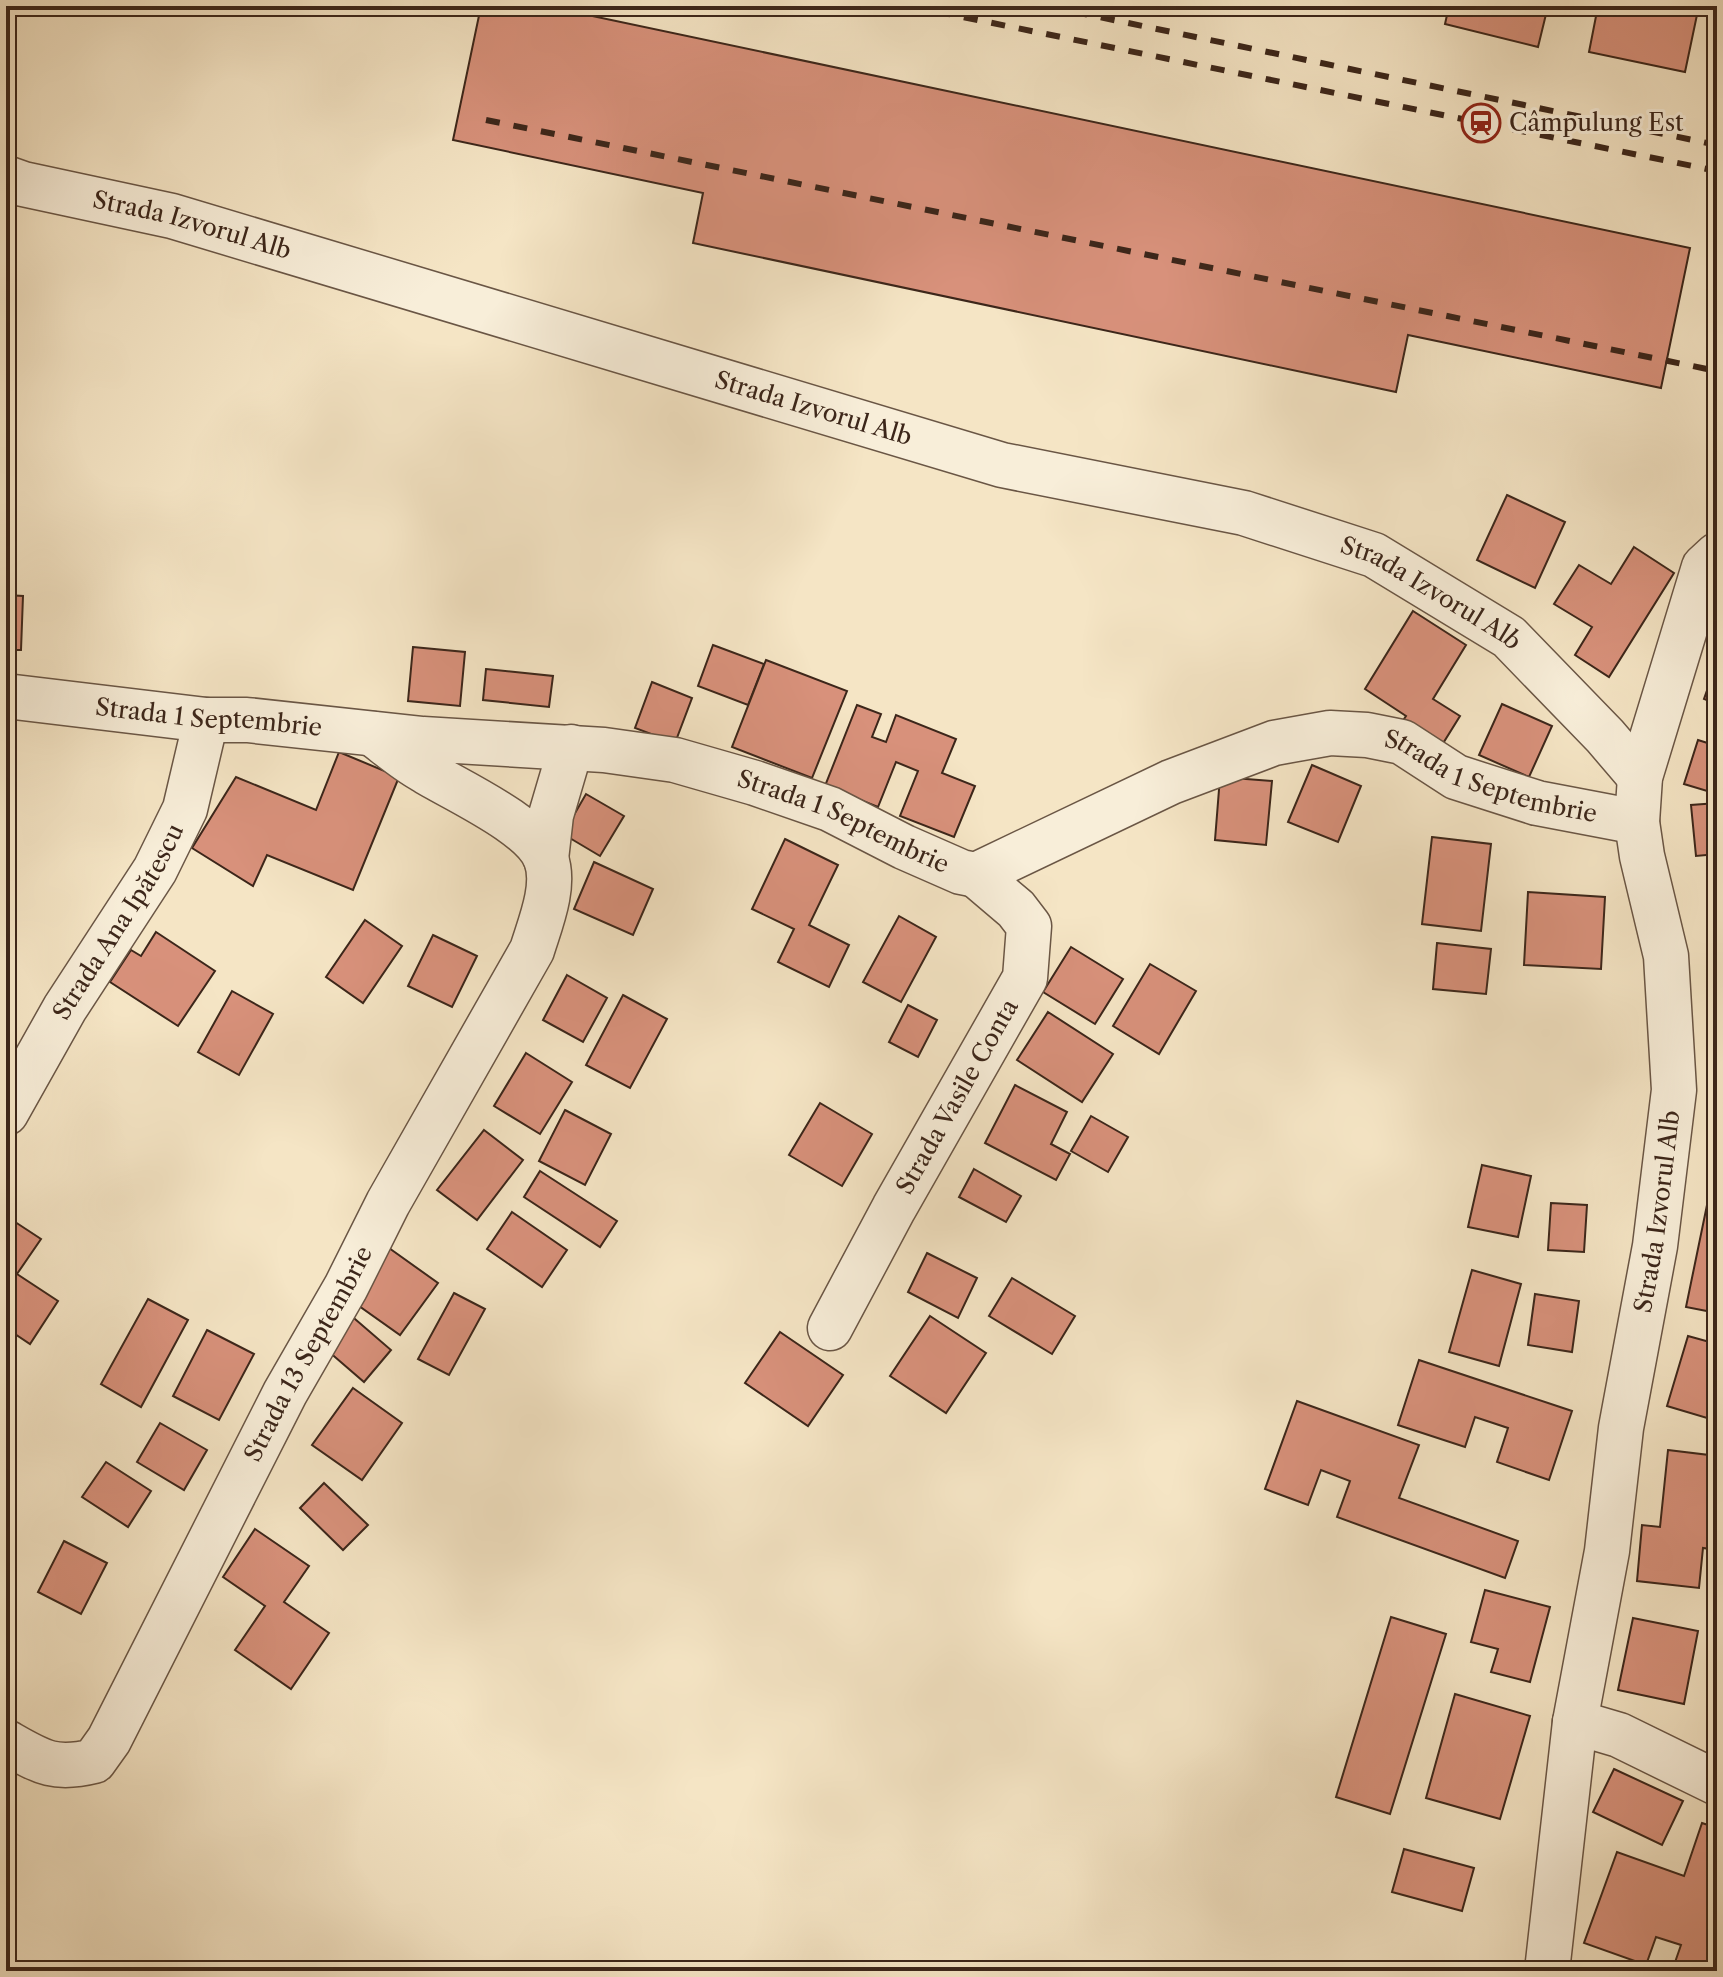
<svg xmlns="http://www.w3.org/2000/svg" width="1723" height="1977" viewBox="0 0 1723 1977" font-family="'Libre Caslon Text',serif">
<rect width="100%" height="100%" fill="#f5e5c5"/>
<filter id="stains"><feTurbulence type="fractalNoise" baseFrequency=".0025" numOctaves="4"/><feColorMatrix values="0 0 0 0 .2 0 0 0 0 .09 0 0 0 0 .02 0 0 0 .5 -.17"/></filter>
<radialGradient id="worn" r=".72"><stop offset=".6" stop-color="#630" stop-opacity="0"/><stop offset="1" stop-color="#630" stop-opacity=".3"/></radialGradient>
<g fill="#d8917b" stroke="#3c261a" stroke-width="2">
<path d="M481 6H545L1690 248 1661 388 1408 335 1396 392 693 243 703 193 453 140Z"/>
<path d="M1449 6H1548L1538 47 1445 24Z"/>
<path d="M1598 6H1677L1698 10 1685 72 1589 52Z"/>
<path d="M1507 495 1565 522 1535 588 1477 560Z"/>
<path d="M1634 547 1674 573 1609 677 1575 655 1592 627 1554 604 1579 565 1611 584Z"/>
<path d="M6 595 23 596 21 650H6Z"/>
<path d="M1413 611 1466 645 1433 699 1460 716 1437 753 1398 728 1406 716 1365 689Z"/>
<path d="M713 645 764 664 748 705 698 686Z"/>
<path d="M413 647 465 652 460 706 408 701Z"/>
<path d="M766 660 847 691 812 778 732 747Z"/>
<path d="M1717 662V704L1704 699Z"/>
<path d="M486 669 553 676 549 707 483 700Z"/>
<path d="M652 682 692 698 675 743 635 728Z"/>
<path d="M1502 704 1552 726 1529 777 1479 755Z"/>
<path d="M857 705 881 714 872 737 886 742 896 715 956 739 942 773 975 786 954 837 900 816 918 771 896 762 878 807 825 786Z"/>
<path d="M1698 740 1717 746V794L1684 784Z"/>
<path d="M339 752 399 777 353 890 267 855 253 886 192 848 236 777 316 810Z"/>
<path d="M1312 765 1361 786 1338 842 1288 822Z"/>
<path d="M1220 777 1272 781 1266 845 1215 840Z"/>
<path d="M586 794 624 816 600 856 563 834Z"/>
<path d="M1717 803V854L1696 856 1691 805Z"/>
<path d="M1432 837 1491 844 1481 931 1422 924Z"/>
<path d="M785 839 838 865 809 925 849 945 829 987 778 962 794 929 752 909Z"/>
<path d="M594 862 653 889 633 935 574 909Z"/>
<path d="M1528 892 1605 897 1601 969 1524 965Z"/>
<path d="M899 916 936 937 901 1002 863 982Z"/>
<path d="M365 920 402 946 363 1003 326 977Z"/>
<path d="M156 932 215 971 178 1026 110 982 131 950 141 956Z"/>
<path d="M433 935 477 956 452 1007 408 986Z"/>
<path d="M1437 943 1491 949 1486 994 1433 989Z"/>
<path d="M1071 947 1123 979 1095 1024 1043 992Z"/>
<path d="M1150 964 1196 991 1159 1054 1113 1026Z"/>
<path d="M567 975 607 998 583 1042 543 1020Z"/>
<path d="M232 991 273 1014 239 1075 198 1052Z"/>
<path d="M623 995 667 1019 630 1088 586 1065Z"/>
<path d="M908 1005 937 1020 918 1057 889 1042Z"/>
<path d="M1048 1012 1113 1054 1082 1102 1017 1060Z"/>
<path d="M526 1053 572 1082 540 1134 494 1106Z"/>
<path d="M1015 1085 1067 1112 1051 1144 1070 1154 1056 1180 985 1143Z"/>
<path d="M820 1103 872 1134 842 1186 789 1155Z"/>
<path d="M565 1110 611 1134 585 1185 539 1161Z"/>
<path d="M1091 1116 1128 1137 1108 1172 1071 1151Z"/>
<path d="M484 1130 523 1160 477 1220 437 1190Z"/>
<path d="M1482 1165 1531 1176 1518 1237 1468 1227Z"/>
<path d="M974 1169 1021 1196 1006 1222 959 1197Z"/>
<path d="M540 1171 617 1221 600 1247 524 1197Z"/>
<path d="M1714 1171H1717V1313L1686 1307Z"/>
<path d="M1551 1203 1587 1205 1584 1252 1548 1250Z"/>
<path d="M512 1212 567 1250 542 1287 487 1249Z"/>
<path d="M6 1216 41 1239 17 1274 58 1301 30 1344 6 1328Z"/>
<path d="M389 1248 438 1283 400 1335 352 1301Z"/>
<path d="M927 1253 977 1278 958 1318 908 1292Z"/>
<path d="M1472 1270 1521 1284 1499 1366 1449 1352Z"/>
<path d="M1012 1278 1075 1316 1052 1354 989 1316Z"/>
<path d="M454 1293 485 1309 449 1375 418 1359Z"/>
<path d="M1535 1294 1579 1301 1572 1352 1528 1345Z"/>
<path d="M148 1299 188 1320 141 1407 101 1384Z"/>
<path d="M348 1313 391 1350 364 1382 321 1345Z"/>
<path d="M930 1316 986 1353 946 1413 890 1376Z"/>
<path d="M207 1330 254 1354 219 1420 173 1396Z"/>
<path d="M780 1332 843 1375 808 1426 745 1383Z"/>
<path d="M1688 1336 1717 1344V1421L1667 1406Z"/>
<path d="M1419 1360 1572 1411 1549 1480 1497 1462 1508 1428 1475 1417 1465 1447 1398 1425Z"/>
<path d="M353 1388 402 1423 362 1480 312 1445Z"/>
<path d="M1297 1401 1419 1445 1399 1498 1518 1541 1505 1578 1337 1517 1350 1481 1321 1470 1308 1505 1265 1489Z"/>
<path d="M160 1423 207 1450 184 1490 137 1462Z"/>
<path d="M1668 1450 1717 1456V1550L1703 1548 1699 1588 1637 1581 1642 1525 1660 1527Z"/>
<path d="M106 1462 151 1491 128 1527 82 1497Z"/>
<path d="M324 1483 368 1525 343 1550 300 1508Z"/>
<path d="M255 1529 309 1566 284 1602 329 1633 291 1689 235 1650 265 1606 223 1577Z"/>
<path d="M64 1541 107 1563 81 1614 38 1592Z"/>
<path d="M1485 1590 1550 1607 1530 1682 1491 1672 1498 1649 1471 1642Z"/>
<path d="M1391 1617 1446 1634 1390 1814 1336 1797Z"/>
<path d="M1633 1618 1698 1631 1684 1704 1618 1690Z"/>
<path d="M1455 1694 1530 1716 1500 1819 1426 1798Z"/>
<path d="M1614 1769 1683 1801 1662 1845 1593 1812Z"/>
<path d="M1702 1823 1717 1828V1971H1672L1681 1945 1656 1937 1646 1965 1584 1943 1617 1852 1684 1876Z"/>
<path d="M1404 1849 1474 1868 1462 1911 1392 1892Z"/>
</g>
<g fill="none" stroke-linecap="round" stroke-linejoin="round">
<defs>
<g id="minor">
<path id="s1" d="M6 178 23 184 172 216 1002 465 1244 513 1374 555 1509 637 1605 736 1640 777"/>
<path id="s2" d="M6 696 206 720H247L423 739 604 750 675 760 755 783 830 809 904 847 961 872 976 875 1171 782 1274 743 1330 733 1367 735 1402 742 1456 777 1537 803 1637 822"/>
<path d="M546 859 551 815 571 747"/>
<path id="s3" d="M6 1113 65 1008 155 870 185 809 206 720"/>
<path id="s4" d="M830 1328 894 1208 1025 978 1029 926 1016 909 976 875"/>
<path d="M1575 1722 1619 1735 1717 1783"/>
<path id="s5" d="M6 1742C41 1762 54 1771 94 1761L109 1740 285 1393 346 1287 388 1203 532 950C540 924 556 886 546 859 533 824 455 790 423 770 405 760 389 746 373 734"/>
<path id="s6" d="M1547 1971 1575 1722 1607 1551 1621 1428 1655 1246 1674 1090 1666 956 1642 856 1637 822 1640 777 1704 567 1717 555"/>
</g>
</defs>
<use href="#minor" stroke="#6a5645" stroke-width="47"/>
<use href="#minor" stroke="#f8eed9" stroke-width="44"/>
<g stroke="#3c261a" stroke-width="6" stroke-dasharray="14 14" stroke-linecap="butt">
<path d="M909 6 1717 171"/>
<path d="M1046 6 1717 145"/>
<path d="M486 120 1717 371"/>
</g>
</g>
<defs>
<symbol id="station-ring" viewBox="-11 -11 22 22"><circle r="9.5" fill="#f8eed9" stroke="#8f2418" stroke-width="1.5"/><path d="M-3-6H3Q5-6 5-4V2Q5 4 3 4L4.5 6H3L1.5 4h-3L-3 6H-4.5L-3 4Q-5 4-5 2V-4Q-5-6-3-6ZM-3.5-4v3h7v-3ZM-3.5 1v1.5H-2V1ZM2 1v1.5H3.5V1Z" fill="#8f2418"/></symbol>
</defs>
<g fill-rule="evenodd">
<use href="#station-ring" x="1459" y="101" width="44" height="44"/>
</g>
<g text-anchor="middle" stroke-width="6" stroke-linejoin="round" paint-order="stroke">
<g font-size="24" fill="#3c261a" stroke="#f8eed9" text-anchor="start">
<text x="1509" y="131">Câmpulung Est</text>
</g>
<g font-size="24" fill="#3c261a" stroke="#f8eed9">
<text dy="8" stroke="none"><textPath href="#s1" startOffset="192">Strada Izvorul Alb</textPath></text>
<text dy="8" stroke="none"><textPath href="#s1" startOffset="840">Strada Izvorul Alb</textPath></text>
<text dy="8" stroke="none"><textPath href="#s1" startOffset="1488">Strada Izvorul Alb</textPath></text>
<text dy="8" stroke="none"><textPath href="#s2" startOffset="204">Strada 1 Septembrie</textPath></text>
<text dy="8" stroke="none"><textPath href="#s2" startOffset="1548">Strada 1 Septembrie</textPath></text>
<text dy="8" stroke="none"><textPath href="#s2" startOffset="852">Strada 1 Septembrie</textPath></text>
<text dy="8" stroke="none"><textPath href="#s3" startOffset="222">Strada Ana Ipătescu</textPath></text>
<text dy="8" stroke="none"><textPath href="#s4" startOffset="264">Strada Vasile Conta</textPath></text>
<text dy="8" stroke="none"><textPath href="#s6" startOffset="768">Strada Izvorul Alb</textPath></text>
<text dy="8" stroke="none"><textPath href="#s5" startOffset="554">Strada 13 Septembrie</textPath></text>
</g>
</g>
<rect width="1723" height="1977" fill="none" stroke="#f5e5c5" stroke-width="32"/>
<rect x="8" y="8" width="1707" height="1961" fill="none" stroke="#3c261a" stroke-width="4"/>
<rect x="16" y="16" width="1691" height="1945" fill="none" stroke="#3c261a" stroke-width="2"/>
<rect width="100%" height="100%" filter="url(#stains)"/>
<rect width="100%" height="100%" fill="url(#worn)"/>
</svg>
